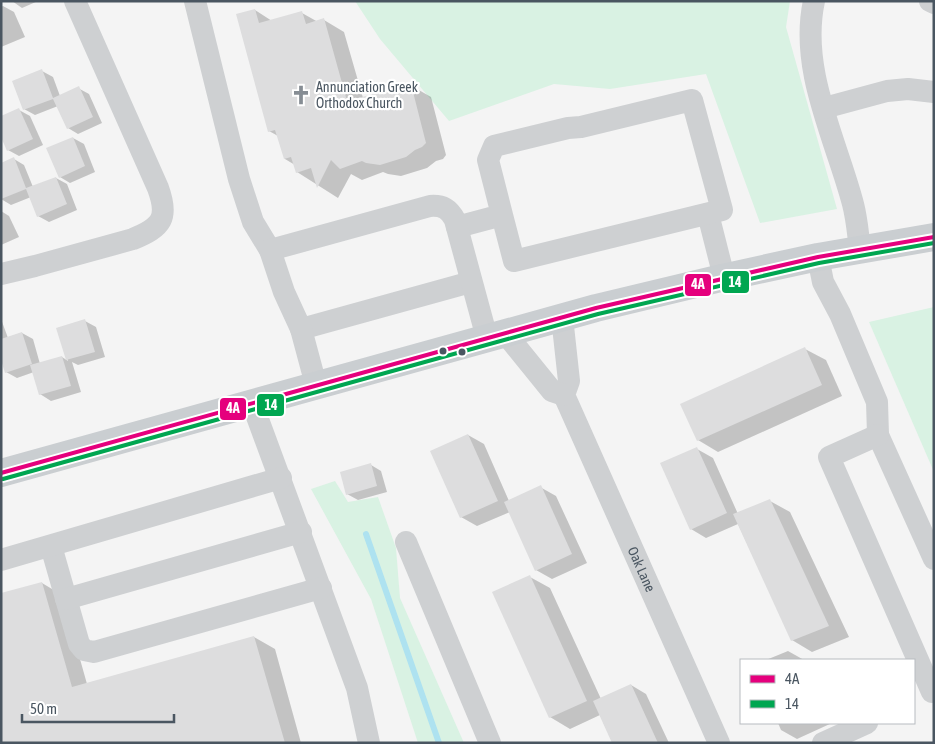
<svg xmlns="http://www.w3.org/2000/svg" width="935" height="744" viewBox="0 0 935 744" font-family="'Asap Condensed',sans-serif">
<rect width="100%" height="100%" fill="#f4f4f4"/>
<g fill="#d9f2e3">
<path d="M355 1H790L786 27 837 209 760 223 706 74 610 89 554 84 449 121 380 39Z"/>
<path d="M934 307V472L869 322Z"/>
<path d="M335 481 348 502 378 497 396 548 400 598 464 743H418L371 599 311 489Z"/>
</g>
<g fill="#0003">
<path d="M12 1H38L22 8Z"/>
<path d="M3 6 14 12 25 37 1 47V7Z"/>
<path d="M255 10 272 21 302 13 318 22 324 20 344 32 363 98 410 85 431 97 446 155 443 159 436 161 427 168 401 176 388 174 383 172 362 180 351 174 338 198 297 172 295 165 285 159 278 136 269 131Z"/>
<path d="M42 71 53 77 60 96 78 88 89 94 102 123 78 134 68 128 58 106 35 115 24 109Z"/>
<path d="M19 110 30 116 43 145 19 156 8 150Z"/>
<path d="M73 138 84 144 95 172 70 183 60 177Z"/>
<path d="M14 159 24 165 33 187 56 178 67 184 77 210 49 222 38 216 31 197 11 205 1 199V164Z"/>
<path d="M1 211 9 216 19 237 1 245Z"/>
<path d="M1 319 8 338 22 333 33 339 40 364 62 357 68 361 58 328 85 321 96 327 105 357 78 365 72 362 81 392 51 401 40 394 34 372 17 378 6 372 1 355Z"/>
<path d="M805 349 826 360 842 396 718 452 698 440Z"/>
<path d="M468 435 484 444 509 501 540 487 556 496 587 563 552 579 536 570 510 512 477 526 461 517Z"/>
<path d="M697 449 713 458 738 514 770 501 790 512 849 637 812 652 792 640 738 524 706 538 691 529Z"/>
<path d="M371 465 381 471 387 492 358 500 347 494Z"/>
<path d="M530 577 550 588 601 699 631 685 646 694 669 743H613L600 715 570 729 550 717Z"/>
<path d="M42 583 62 595 87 684 254 637 275 649 301 743H1Z"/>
<path d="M788 651 804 660H766Z"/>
<path d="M778 723H832L797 739 781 730Z"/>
</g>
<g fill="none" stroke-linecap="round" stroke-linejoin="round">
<path stroke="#aee2f0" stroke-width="6" d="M366 534 439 743"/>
</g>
<g fill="#ddddde">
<path d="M255 9 259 23 302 11 306 24 324 18 347 101 411 84 426 143 422 147 415 150 406 157 380 165 366 163 362 161 340 169 331 160 317 188 311 168 296 173 291 157 284 159 275 130 268 132 236 14Z"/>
<path d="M42 69 53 98 79 86 93 117 67 129 53 99 23 110 12 81Z"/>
<path d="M19 108 33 139 7 151 1 137V116Z"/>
<path d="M73 137 85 166 59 178 46 148Z"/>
<path d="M14 157 26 188 56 177 67 204 37 217 26 189 1 199V163Z"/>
<path d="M85 319 95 352 66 360 56 328Z"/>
<path d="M22 332 32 364 5 373 1 360V339Z"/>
<path d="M805 347 822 385 697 441 680 404Z"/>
<path d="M62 356 71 386 39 395 30 365Z"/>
<path d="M468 434 498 501 460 518 430 451Z"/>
<path d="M697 447 727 513 690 530 660 463Z"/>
<path d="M371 463 377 486 346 495 340 472Z"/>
<path d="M541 485 572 554 535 571 504 502Z"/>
<path d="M770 499 829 626 791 641 733 514Z"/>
<path d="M530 575 587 701 549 718 492 592Z"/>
<path d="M42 582 72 687 254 636 285 743H1V593Z"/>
<path d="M631 684 658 743H612L593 701Z"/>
</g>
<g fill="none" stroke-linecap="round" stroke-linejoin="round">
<g stroke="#ced0d2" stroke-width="22">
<path d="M195 1 239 179 253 222 270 250"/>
<path d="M814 1C799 70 836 139 853 204 857 219 858 235 860 249"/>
<path d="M930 1 934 3"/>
<path d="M824 108 887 91 908 89 934 92"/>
<path d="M708 214 724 277"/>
<path d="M457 227 502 215 514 261 722 210 692 100 581 127 568 128 494 146 488 160 502 215"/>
<path d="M818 257 823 282 840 314 877 402 878 435 934 559"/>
<path d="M1 274 35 266 133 239C162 227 169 218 158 188L75 1"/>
<path id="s1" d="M562 317 569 381 564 395 719 743"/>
<path d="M301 329 471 282"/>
<path d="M505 333 552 391 564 395"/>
<path d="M316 385 301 329 284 292 270 250 430 206C443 205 449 209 455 220L487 338"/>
<path d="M252 403 357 688 369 743"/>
<path d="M878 435 829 457 932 692"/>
<path d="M406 542 490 743"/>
<path d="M51 546 79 644 84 650 94 652 321 588"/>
<path d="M1 560 281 478"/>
<path d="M66 599 301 532"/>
<path d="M823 743 867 723"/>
</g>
<path stroke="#caced1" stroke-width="28" d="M1 473 596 308 717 279 818 257 934 237"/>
<defs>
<path id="bus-1" d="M1 473 596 308 818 257 934 237"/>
<path id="bus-2" d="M3 479 598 314 819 263 934 243"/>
</defs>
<use href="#bus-1" stroke="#fff" stroke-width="8"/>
<use href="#bus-2" stroke="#fff" stroke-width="8"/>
<use href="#bus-1" stroke="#e5007d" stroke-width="4"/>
<use href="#bus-2" stroke="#00a651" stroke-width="4"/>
</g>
<defs>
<symbol id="church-bare" viewBox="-9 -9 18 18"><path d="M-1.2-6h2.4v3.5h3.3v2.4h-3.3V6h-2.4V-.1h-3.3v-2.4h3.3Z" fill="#868d94" stroke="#fff" stroke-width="2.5" paint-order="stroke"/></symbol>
</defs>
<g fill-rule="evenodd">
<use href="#church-bare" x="287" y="81" width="28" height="28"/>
</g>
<g fill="#4a5661" stroke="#fff" stroke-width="2">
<circle cx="443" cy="351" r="4.5"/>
<circle cx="462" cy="352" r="4.5"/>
</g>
<g text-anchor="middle" stroke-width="4.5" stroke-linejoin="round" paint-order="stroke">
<g font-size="14" fill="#4a5661" stroke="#fff" text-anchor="start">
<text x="316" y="92">Annunciation Greek<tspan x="316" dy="16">Orthodox Church</tspan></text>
</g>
<g font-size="14" fill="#4a5661" stroke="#fff">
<text dy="5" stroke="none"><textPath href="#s1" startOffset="270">Oak Lane</textPath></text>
</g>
</g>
<g stroke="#fff" stroke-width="2">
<rect x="721" y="270" width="29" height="24" rx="5" fill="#00a651"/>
<rect x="684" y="273" width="28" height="24" rx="5" fill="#e5007d"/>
<rect x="256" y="393" width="29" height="24" rx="5" fill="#00a651"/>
<rect x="219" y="397" width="28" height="24" rx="5" fill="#e5007d"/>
</g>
<g font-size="14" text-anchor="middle" font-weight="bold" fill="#fff">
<text x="735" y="287">14</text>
<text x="698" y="289">4A</text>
<text x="271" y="410">14</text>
<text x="233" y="413">4A</text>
</g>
<rect width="935" height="744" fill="none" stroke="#4a5661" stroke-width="5"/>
<rect x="740" y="659" width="175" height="65" fill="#ffffff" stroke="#b7bbc0"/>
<rect x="750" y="675" width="25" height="8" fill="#e5007d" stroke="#b7bbc0"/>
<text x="785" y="684" font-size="15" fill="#4a5661">4A</text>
<rect x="750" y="700" width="25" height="8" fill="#00a651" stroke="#b7bbc0"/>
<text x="785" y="709" font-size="15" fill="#4a5661">14</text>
<path d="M22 714v8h152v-8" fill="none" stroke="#4a5661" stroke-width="2.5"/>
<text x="30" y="714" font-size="15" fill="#4a5661" stroke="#ffffff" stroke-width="4" paint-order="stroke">50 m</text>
</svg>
